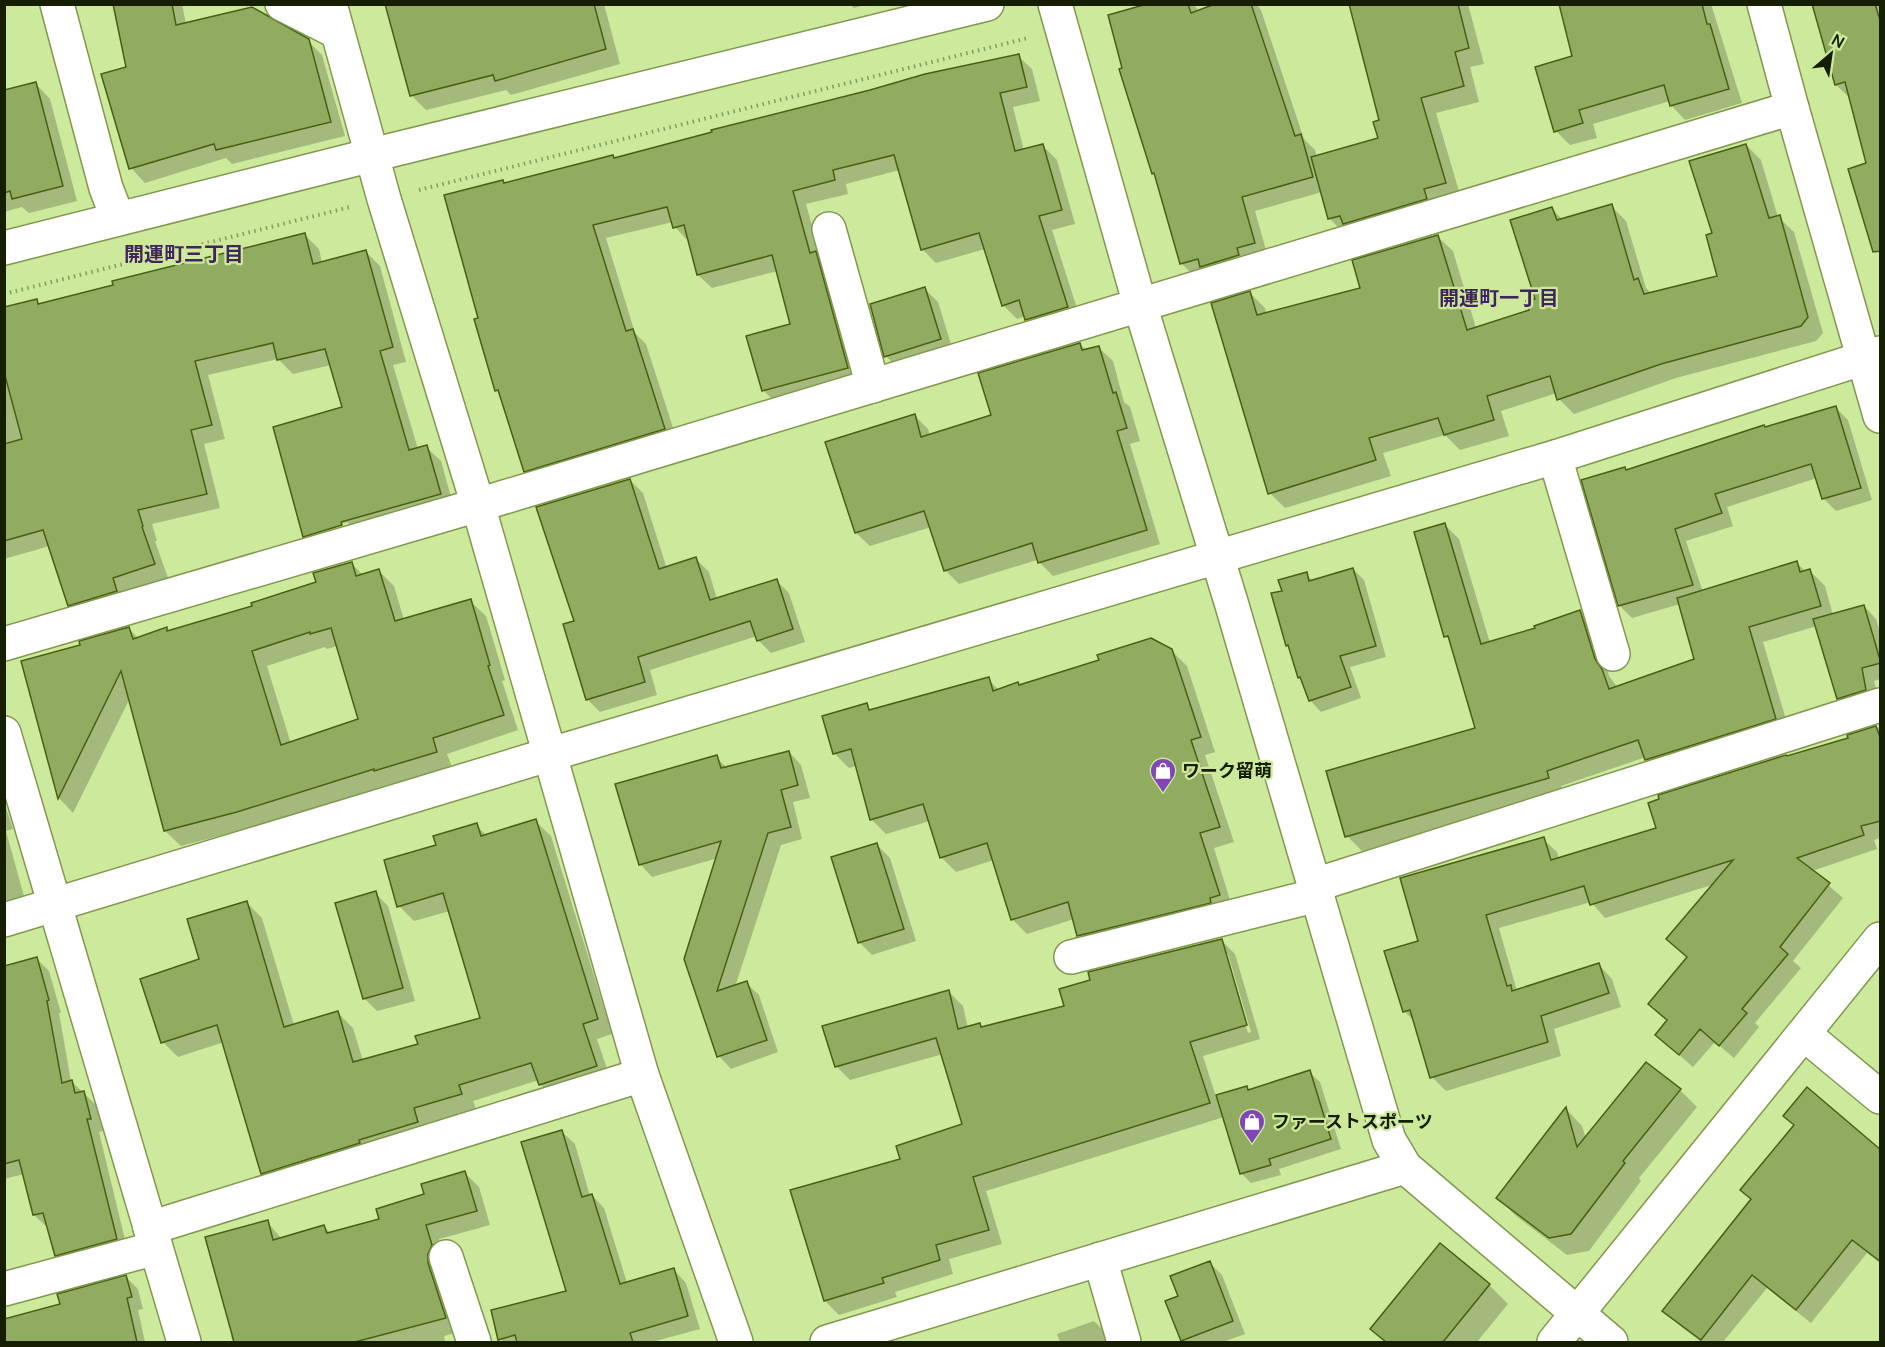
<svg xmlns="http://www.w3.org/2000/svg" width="1885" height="1347" viewBox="0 0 1885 1347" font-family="Manrope,'Noto Sans JP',sans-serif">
<rect width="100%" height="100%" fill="#cde99b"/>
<g fill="#0003" fill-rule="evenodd">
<path d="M114 4H182L186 24 308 41 322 55 345 136 232 164 226 158 145 183 131 168 128 68Z"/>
<path d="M387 4H604L620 64 511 95 506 90 426 110 411 95Z"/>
<path d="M850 4H869L854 8Z"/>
<path d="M1153 4H1193L1199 11 1220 4H1256L1261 10 1304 139 1315 150 1317 157 1380 139 1381 121 1351 4H1468L1484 64 1470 67 1479 102 1436 113 1461 198 1345 234 1330 219 1322 192 1255 211 1268 257 1196 278 1182 264 1124 69Z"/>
<path d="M1561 4H1711L1742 103 1685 120 1671 105 1670 101 1593 124 1597 138 1570 145 1556 131 1574 57Z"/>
<path d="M1849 4 1880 6V257L1870 223 1868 164 1851 99 1836 85Z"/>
<path d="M1018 56 1032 69 1040 101 1013 107 1024 151 1043 146 1057 160 1075 224 1052 230 1081 321 1041 333 1026 316 1017 319 1003 305 985 249 936 263 922 249 900 170 846 184 848 194 806 204 821 258 861 381 777 404 763 390 792 325 778 271 712 288 698 275 688 241 675 227 673 222 606 238 635 333 646 344 678 443 539 485 525 471 501 394 497 390 480 319 503 181 506 184 613 156 615 159Z"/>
<path d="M36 84 50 99 77 201 29 213 22 207 4 212V92Z"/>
<path d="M1746 145 1761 160 1778 217 1794 232 1823 333 1816 341 1676 378 1574 414 1559 399 1557 393 1501 411 1509 436 1460 450 1445 435 1383 453 1391 476 1285 508 1270 493 1250 293 1265 308 1267 314 1362 289 1437 236 1453 251 1476 328 1531 311 1537 300 1552 209 1563 220 1611 206 1626 221 1646 288 1652 294 1719 277 1714 234Z"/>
<path d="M305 235 319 249 322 263 366 252 380 266 406 362 393 365 418 449 426 447 441 461 454 508 318 550 304 536 344 408 331 365 293 374 278 359 208 375 225 439 204 444 220 508 152 524 157 541H155L168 578 126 592 83 619 69 605 50 546 4 559V308L36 300 41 305ZM348 522 349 525 311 536V533Z"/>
<path d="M925 289 938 302 953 351 898 369 886 356Z"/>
<path d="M1080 344 1086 351 1099 348 1113 361 1124 402 1130 407 1140 441 1130 444 1160 544 1053 576 1037 560 959 584 945 570 931 527 870 546 856 533 914 415 928 429 930 436 993 416Z"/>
<path d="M1836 408 1848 420 1872 500 1836 511 1823 498 1817 478 1727 507 1733 526 1686 541 1703 592 1797 563 1806 572 1810 571 1825 586 1833 615 1864 606 1876 619 1880 633V679L1874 681 1880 702 1851 711 1838 698 1817 626 1763 642 1790 733 1662 774 1646 757 1561 786 1563 792 1362 851 1347 836 1477 729 1451 642 1446 636 1444 524 1459 539 1490 643 1537 629 1580 612 1595 627 1609 676 1617 687 1696 660 1680 604 1632 618 1620 606 1583 481 1627 471Z"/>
<path d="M630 480 643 493 667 569 696 559 709 572 717 599 776 580 789 593 805 642 771 653 758 640 757 636 650 670 657 695 600 712 587 699 575 622Z"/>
<path d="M351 563 363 575 379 571 394 586 404 620 470 601 486 616 505 680 502 681 518 730 447 754 452 767 391 786 390 784 253 827 181 846 165 831 130 698 73 813 59 798 23 662 82 646 129 629 139 639 166 629 169 632 253 607 318 583ZM338 646 360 720 291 744 267 666 325 647 327 649Z"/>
<path d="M1353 569 1364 580 1386 657 1350 667 1361 698 1321 712 1310 700 1303 681 1299 677 1291 648 1287 645 1284 592 1306 574 1313 581Z"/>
<path d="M1172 651 1187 666 1215 752 1205 755 1234 842 1214 848 1233 910 1094 950 1079 935 1074 919 1027 934 1012 919 994 860 956 872 941 857 930 821 886 834 871 819 857 766 849 768 834 753 866 705 872 711 988 679 999 690Z"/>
<path d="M1880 727V838L1874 840 1877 849 1812 871 1843 898 1793 961 1801 968 1755 1023 1759 1027 1734 1058 1715 1042 1693 1067 1657 1035 1668 1021 1650 1004 1688 958 1668 939 1715 884 1605 918 1591 902 1499 928 1517 991 1599 965 1612 979 1621 1007 1554 1029 1561 1056 1446 1091 1432 1077 1416 1023 1404 1011 1420 942 1543 839 1557 852 1559 859 1658 829 1787 758 1850 739 1849 736Z"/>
<path d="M789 752 801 765 810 798 793 802 802 839 781 845 735 987 746 983 759 995 778 1052 731 1069 719 1056 685 959 718 858 652 877 640 864 716 757 727 768Z"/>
<path d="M4 802 13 829 6 831 25 900 4 906Z"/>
<path d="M535 821 551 836 612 1034 597 1039 611 1081 555 1099 540 1084 539 1080 473 1101 476 1109 428 1123 432 1137 277 1188 262 1173 224 1042 178 1057 163 1042 201 960 247 903 262 918 294 1025 338 1013 353 1028 363 1061 419 1045 482 1019 450 911 414 921 399 906 438 846 476 825 487 836Z"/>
<path d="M877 845 890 858 916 941 872 955 859 942Z"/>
<path d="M375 893 388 906 415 1001 377 1011 364 998Z"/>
<path d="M1221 940 1235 954 1260 1039 1203 1056 1216 1097 1247 1088 1250 1091 1309 1072 1320 1082 1341 1149 1279 1169 1281 1175 1251 1183 1241 1173 1224 1117 986 1191 1002 1244 949 1259 953 1274 895 1292 897 1297 839 1315 825 1301 902 1160 964 1125 943 1054 850 1080 836 1066 949 992 963 1006 968 1028 980 1024 983 1028 1066 1007ZM1225 954H1228L1251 1032 1248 1033Z"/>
<path d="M36 958 49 971 61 1013H59L71 1081 96 1105 103 1131 99 1132 128 1252 69 1268 57 1255 49 1227H47L34 1215 24 1174 4 1179V967Z"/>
<path d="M1680 1090 1697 1107 1639 1178 1641 1181 1589 1251 1567 1255 1515 1215 1498 1198 1566 1109 1582 1126 1586 1138Z"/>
<path d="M1785 1116 1880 1151V1263L1867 1253 1811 1323 1767 1288 1723 1342H1701L1678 1324 1664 1311 1752 1200 1795 1126Z"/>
<path d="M562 1132 575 1144 590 1196 592 1195 604 1208 627 1283 674 1270 686 1283 700 1329 652 1342H504L500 1339 568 1292Z"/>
<path d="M465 1173 479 1187 490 1225 439 1239 445 1259 459 1332 444 1336 445 1342H233L231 1336 234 1335 267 1222 282 1239 324 1227 331 1234 381 1220Z"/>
<path d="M1440 1245 1489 1285 1508 1304 1477 1342H1385L1372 1329Z"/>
<path d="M1209 1262 1222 1275 1245 1334 1223 1342H1185L1167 1301 1180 1296Z"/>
<path d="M126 1277 138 1289 143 1309 138 1310 145 1342H93L89 1323Z"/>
<path d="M1094 1321 1107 1334 1110 1342H1060L1057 1334Z"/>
</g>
<g fill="#91ab61" stroke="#4a6011" stroke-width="1.5" fill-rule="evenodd">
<path d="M113 4H172L176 25 252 7 309 39 331 122 216 150 214 144 129 169 101 74 126 67Z"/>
<path d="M385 4H594L606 49 495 81 493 75 410 96Z"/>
<path d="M1147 4H1188L1191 13 1215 4H1251L1295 136 1301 134 1313 177 1242 197 1255 243 1237 248 1239 255 1200 267 1198 259 1180 264 1154 173 1152 174 1119 69 1122 68 1108 15Z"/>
<path d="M1349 4H1458L1469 48 1455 52 1464 86 1421 98 1446 183 1424 189 1427 199 1343 224 1340 216 1328 219 1311 157 1378 138 1373 122 1379 120Z"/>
<path d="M1559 4H1702L1707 24H1710L1729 89 1670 106 1664 85 1579 110 1583 123 1554 132 1535 67 1572 56Z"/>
<path d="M1812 4H1875L1881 23V251L1873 252 1848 169 1866 163 1845 82 1835 85Z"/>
<path d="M1019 54 1027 87 1000 93 1015 151 1043 144 1062 210 1039 216 1068 307 1025 320 1019 300 1002 306 979 233 921 250 894 155 833 170 835 180 793 191 810 253 816 251 848 368 762 391 746 336 790 324 772 255 697 275 684 225 673 228 667 207 593 225 626 331 633 329 665 429 524 472 498 390 495 391 474 319 478 318 444 195 503 180 504 183 613 155 614 158 712 132 711 130 870 90 925 74Z"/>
<path d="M36 82 63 186 12 199 10 191 4 193V90Z"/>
<path d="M1746 144 1769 218 1780 215 1808 317 1801 326 1661 364 1557 400 1550 376 1487 396 1494 420 1444 435 1438 418 1369 438 1376 460 1268 494 1211 303 1250 291 1257 315 1360 288 1352 260 1438 235 1467 330 1529 310 1526 301 1535 299 1510 220 1552 207 1557 220 1612 204 1634 280 1638 278 1644 294 1717 276 1706 235 1712 233 1689 161Z"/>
<path d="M305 233 313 264 366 250 393 347 380 351 409 450 427 445 441 494 341 522 342 525 303 537 273 427 342 407 325 349 277 360 273 343 195 361 212 425 191 430 207 494 138 510 143 526 142 527 155 564 113 578 117 591 68 606 43 530 4 541V444L22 439 4 372V307L37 299 38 304 113 285 112 281Z"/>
<path d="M925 287 941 339 884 357 870 304Z"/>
<path d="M1080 343 1082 350 1099 346 1113 393 1116 392 1127 428 1117 431 1147 530 1038 563 1032 543 944 571 924 511 855 533 825 442 915 414 921 437 991 415 978 373Z"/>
<path d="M1836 406 1861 488 1822 499 1811 464 1715 494 1722 513 1675 529 1693 585 1618 606 1581 480 1625 467 1626 470 1764 425 1765 427Z"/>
<path d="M630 479 659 569 696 557 710 600 777 579 793 629 757 641 750 621 638 657 645 682 586 700 563 624 574 621 536 507Z"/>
<path d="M1445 523 1481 644 1535 628 1534 626 1580 610 1595 659 1602 669 1609 689 1694 659 1677 598 1797 561 1800 572 1810 569 1821 606 1749 627 1776 719 1645 760 1638 740 1547 771 1549 778 1345 837 1326 771 1475 728 1448 636 1444 637 1414 532Z"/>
<path d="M352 562 356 576 379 569 395 621 471 599 490 665 488 666 504 715 433 738 437 752 374 771V769L237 812 164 831 121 671 58 799 21 661 80 645 79 641 129 627 133 639 167 627V631L252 606 251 603 316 582 313 573ZM331 628 358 719 281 745 252 651 310 632V634Z"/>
<path d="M1353 568 1376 646 1340 656 1351 687 1309 701 1300 677 1298 678 1288 645 1286 646 1271 593 1282 591 1278 580 1307 572 1309 581Z"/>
<path d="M1864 605 1881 663 1862 668 1866 690 1837 699 1813 619Z"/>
<path d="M1151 638 1172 649 1201 737 1191 740 1220 827 1200 833 1220 895 1210 898 1211 903 1077 936 1068 902 1011 920 987 843 940 858 923 804 870 820 851 749 833 754 822 716 867 703 869 710 989 677 993 691 1018 682 1019 685 1099 660 1097 655Z"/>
<path d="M1876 726 1881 740V821L1861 826 1864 835 1797 858 1830 883 1780 947 1788 954 1742 1009 1747 1013 1719 1046 1700 1029 1679 1055 1655 1035 1667 1020 1648 1004 1687 957 1666 939 1733 860 1590 905 1584 886 1486 915 1507 986 1511 985 1512 991 1599 963 1609 993 1541 1016 1548 1042 1430 1078 1410 1010 1403 1012 1384 951 1418 941 1400 878 1544 837 1551 860 1656 828 1648 803 1659 799 1658 795 1786 755 1787 756 1848 738 1847 735Z"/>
<path d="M789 751 798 785 781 790 791 827 768 833 717 991 747 981 767 1040 717 1057 684 959 721 841 639 865 615 784 717 755 721 768Z"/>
<path d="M536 819 598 1019 583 1024 597 1066 539 1085 531 1063 459 1085 462 1094 414 1108 418 1122 359 1140 360 1143 261 1174 217 1025 161 1043 140 979 199 959 187 919 247 901 284 1027 338 1011 353 1062 418 1044 415 1036 480 1018 443 893 397 907 384 860 436 845 433 836 477 823 481 836Z"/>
<path d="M877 843 904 929 858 943 831 857Z"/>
<path d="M376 891 403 988 363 999 335 903Z"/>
<path d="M1222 939 1247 1025 1190 1042 1210 1103 973 1177 989 1230 936 1245 940 1260 882 1278 884 1283 824 1301 790 1190 900 1159 896 1146 962 1124 936 1038 835 1067 822 1026 949 990 958 1029 980 1023 981 1027 1064 1006 1059 989 1090 980 1088 972Z"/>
<path d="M37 957 49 1000 47 1001 62 1083 72 1080 75 1093 84 1091 91 1119H87L117 1239 55 1256 43 1213 33 1215 19 1160 4 1164V966Z"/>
<path d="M1646 1062 1681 1089 1623 1161 1625 1163 1571 1234 1549 1238 1496 1198 1566 1107 1577 1147Z"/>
<path d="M1310 1070 1331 1139 1269 1159 1271 1165 1240 1174 1216 1095 1247 1086 1248 1090Z"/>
<path d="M1807 1087 1881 1150V1262L1852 1240 1796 1310 1752 1275 1701 1340 1662 1311 1751 1199 1740 1190 1794 1125 1783 1116Z"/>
<path d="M562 1130 582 1197 592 1194 620 1284 674 1268 688 1316 630 1333 633 1342H517L515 1335 498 1340 491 1310 566 1291 521 1142Z"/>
<path d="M465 1171 477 1211 426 1225 432 1245 428 1254V1263L446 1318 355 1342H234L205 1237 268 1220 273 1240 324 1225 327 1233 379 1219 376 1209 424 1194 421 1184Z"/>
<path d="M1440 1243 1490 1284 1443 1342H1386L1370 1329Z"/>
<path d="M1210 1261 1233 1321 1181 1341 1165 1301 1178 1296 1170 1276Z"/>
<path d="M126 1275 132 1297 127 1298 137 1342H4V1319L60 1304 57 1294Z"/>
</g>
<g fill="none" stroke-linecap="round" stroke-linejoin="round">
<defs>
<g id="minor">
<path d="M57 4 106 188 118 219"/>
<path d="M282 4 337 32"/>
<path d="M330 4 384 199 478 505 642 1075 736 1342"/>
<path d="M1055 4 1140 305 1231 602 1389 1140 1405 1167 1611 1342"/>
<path d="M1764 4 1792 108 1880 416"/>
<path d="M829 229 873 386"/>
<path d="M4 248 372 155 987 4"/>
<path d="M1555 457 1613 654"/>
<path d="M4 644 478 505 1792 108"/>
<path d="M4 733 184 1342"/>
<path d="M1315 885 1880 705"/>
<path d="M4 920 551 754 1555 457 1880 353"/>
<path d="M1071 957 1318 895"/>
<path d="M1804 1034 1880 1097"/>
<path d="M150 1228 642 1075"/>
<path d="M446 1257 474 1342"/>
<path d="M1100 1259 1124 1342"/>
<path d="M4 1289 156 1248"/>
<path d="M827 1342 1405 1167"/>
<path d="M1554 1342 1880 939"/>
</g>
</defs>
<use href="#minor" stroke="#80994e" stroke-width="36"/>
<g stroke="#869b60" stroke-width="4" stroke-dasharray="1.5 4.5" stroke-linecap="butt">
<path d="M419 190 1028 38"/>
<path d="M4 294 350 207"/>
</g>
<use href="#minor" stroke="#fff" stroke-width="33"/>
</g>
<defs>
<symbol id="shop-pin" viewBox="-11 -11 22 30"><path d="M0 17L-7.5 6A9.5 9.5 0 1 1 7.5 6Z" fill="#8144ba" stroke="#cde99b"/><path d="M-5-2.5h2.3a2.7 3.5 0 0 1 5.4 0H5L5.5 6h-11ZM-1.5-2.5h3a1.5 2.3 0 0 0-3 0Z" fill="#fff"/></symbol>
</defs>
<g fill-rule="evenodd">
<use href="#shop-pin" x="1148" y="756" width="30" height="40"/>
<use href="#shop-pin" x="1237" y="1107" width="30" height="40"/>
</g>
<g text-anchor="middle" stroke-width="4.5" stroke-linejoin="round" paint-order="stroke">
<g font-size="18" font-weight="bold" fill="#151e01" stroke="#cde99b" text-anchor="start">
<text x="1182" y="777">ワーク留萌</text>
<text x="1272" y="1128">ファーストスポーツ</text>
</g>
<g font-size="20" font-weight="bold" fill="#41245e" stroke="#cde99b">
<text x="184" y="261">開運町三丁目</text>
<text x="1499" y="305">開運町一丁目</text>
</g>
</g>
<rect width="1885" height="1347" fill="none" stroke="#151e01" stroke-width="12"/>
<g transform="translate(1831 54) rotate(29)" stroke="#cde99b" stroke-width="4.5" paint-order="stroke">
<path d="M0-4.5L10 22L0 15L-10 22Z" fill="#151e01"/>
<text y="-9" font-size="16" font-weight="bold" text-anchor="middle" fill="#151e01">N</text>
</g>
</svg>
